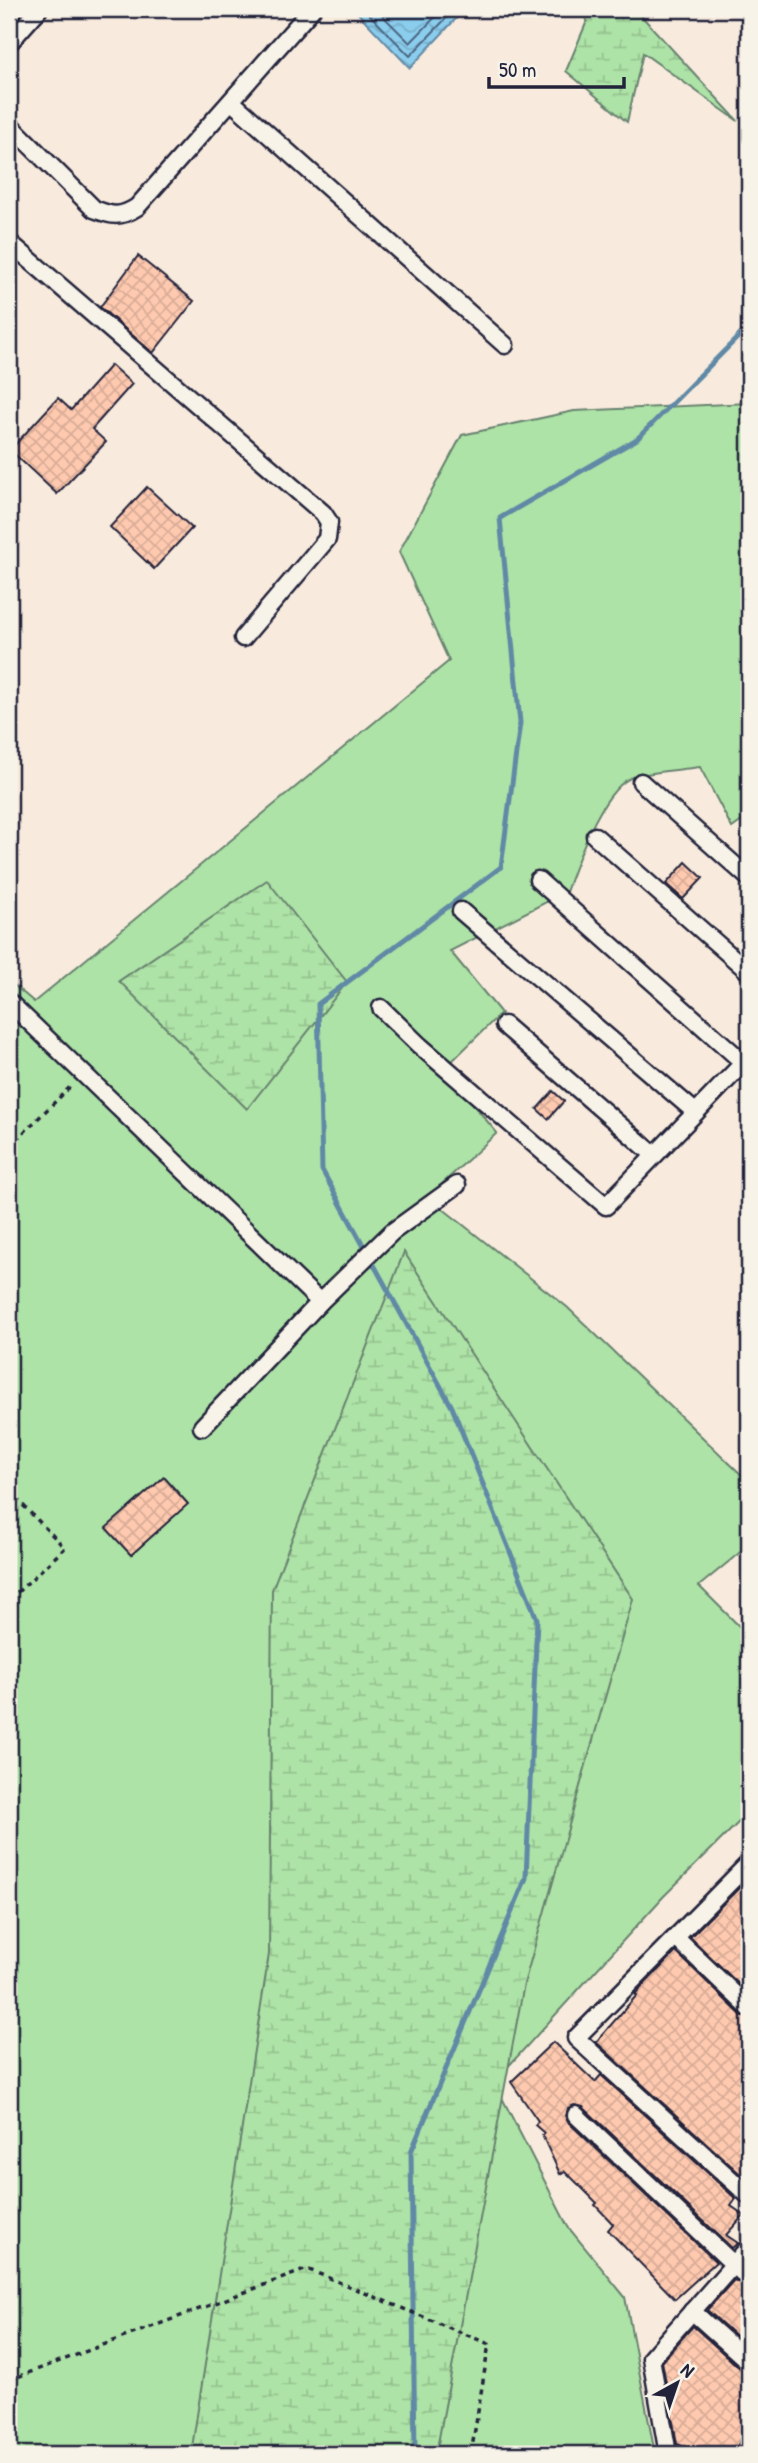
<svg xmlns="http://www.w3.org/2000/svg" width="758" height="2463" viewBox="0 0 758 2463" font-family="'Patrick Hand',sans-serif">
<defs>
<pattern id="wetland-marsh" width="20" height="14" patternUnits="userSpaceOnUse" patternTransform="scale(1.75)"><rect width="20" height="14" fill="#ade3a6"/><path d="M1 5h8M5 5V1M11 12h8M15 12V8" fill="none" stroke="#95c290"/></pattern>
<pattern id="water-waves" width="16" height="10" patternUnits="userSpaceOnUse" patternTransform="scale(1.75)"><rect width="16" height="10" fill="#8bcded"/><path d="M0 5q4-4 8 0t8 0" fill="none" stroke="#78b0cc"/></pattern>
<pattern id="building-cross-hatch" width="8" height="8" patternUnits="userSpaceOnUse" patternTransform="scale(1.75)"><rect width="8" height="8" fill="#fec9af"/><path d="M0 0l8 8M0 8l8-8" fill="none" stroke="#d9ac97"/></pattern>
</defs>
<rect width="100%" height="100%" fill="#f8ebdd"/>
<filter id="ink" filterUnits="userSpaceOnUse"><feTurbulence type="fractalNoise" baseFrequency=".0143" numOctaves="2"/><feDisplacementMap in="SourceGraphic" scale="14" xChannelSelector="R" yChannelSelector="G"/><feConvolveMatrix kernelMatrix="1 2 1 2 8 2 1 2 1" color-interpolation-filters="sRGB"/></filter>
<g filter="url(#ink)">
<path fill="#ade3a6" stroke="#688270" stroke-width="2" d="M749 403V816L732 828 700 767C679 770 656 771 635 776 602 786 577 862 566 892L450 951 501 1013 444 1069 497 1133 428 1197 567 1307 749 1482V1545L699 1586 749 1636V1812L663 1897 494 2082 568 2227 625 2297 655 2454H9V981L34 1002 449 661 399 552 462 435 574 411Z"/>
<g fill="url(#wetland-marsh)" stroke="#688270" stroke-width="2">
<path d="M579 9H635L738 121 643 53 627 122 566 71 587 21Z"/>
<path d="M267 880 347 982 247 1109 119 981Z"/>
<path d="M404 1252 633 1599 524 1984 436 2454H191L269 1954 272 1590Z"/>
</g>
<path fill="url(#water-waves)" stroke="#6189a6" stroke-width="2" d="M354 9H465L410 68Z"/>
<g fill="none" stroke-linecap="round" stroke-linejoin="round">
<g stroke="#4c6682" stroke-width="2">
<path d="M364 9 410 56 455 9"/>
<path d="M376 9 410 43 443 9"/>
</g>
<path stroke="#6189a6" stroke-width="5" d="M415 2454 411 2152 526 1878 537 1619 452 1407 322 1170 318 1004 501 867 520 723 500 518 637 439 749 326"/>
</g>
<g fill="url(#building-cross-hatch)" stroke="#22223b" stroke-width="2">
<path d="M138 256 194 301 153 353 100 307Z"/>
<path d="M111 365 132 384 92 429 106 442 57 494 10 450 58 398 71 410Z"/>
<path d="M147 487 192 528 154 569 110 527Z"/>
<path d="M686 862 703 878 683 899 666 884Z"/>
<path d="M553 1091 564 1101 548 1119 537 1109Z"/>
<path d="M164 1477 188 1504 131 1555 106 1528Z"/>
<path d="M749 1878V1994L690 1937Z"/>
<path d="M676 1952 742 2016 749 2018V2182L596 2042 637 1995 635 1994Z"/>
<path d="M553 2042 595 2082 601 2075 736 2199 731 2206 744 2215 726 2235 738 2243 732 2248 583 2107 574 2105 568 2108 566 2117 569 2123 716 2262 675 2299 608 2230 613 2224 595 2205 597 2203 565 2171 560 2174 542 2135 544 2133 535 2125 538 2121 511 2082Z"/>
<path d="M734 2280 749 2289V2348L707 2310Z"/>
<path d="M693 2326 742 2370 749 2372V2444L740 2440 735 2454H684V2447L677 2444 662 2361Z"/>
</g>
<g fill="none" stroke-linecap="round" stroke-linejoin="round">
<defs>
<g id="minor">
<path d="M9 43 39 9"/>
<path d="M232 102 505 345"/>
<path d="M9 124 94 209C112 216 120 218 137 207L312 9"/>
<path d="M9 242 323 513 329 522 327 539 243 638"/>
<path d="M641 782 749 878"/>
<path d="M595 836 749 972"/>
<path d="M538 880 744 1063"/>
<path d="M461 911 694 1111"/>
<path d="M9 1002 320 1302 202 1427"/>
<path d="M381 1008 419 1045 606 1206 749 1057"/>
<path d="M504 1025 653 1154"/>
<path d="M320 1302 392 1232 457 1185"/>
<path d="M749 1863 576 2038 749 2196"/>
<path d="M676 1938 749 2008"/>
<path d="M576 2115 749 2279"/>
<path d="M692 2311 749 2362"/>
<path d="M668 2454 651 2358 749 2247"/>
</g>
</defs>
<use href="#minor" stroke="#22223b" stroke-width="21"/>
<g stroke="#22223b" stroke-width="3.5" stroke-dasharray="5 5" stroke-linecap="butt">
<path d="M9 1147 72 1085"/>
<path d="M9 1491 65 1548 9 1600"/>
<path d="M9 2380 307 2269 489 2344 471 2454"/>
</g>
<use href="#minor" stroke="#f7f3e8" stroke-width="16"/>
</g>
</g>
<rect width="758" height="2463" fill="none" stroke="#f7f3e8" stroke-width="35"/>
<rect x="18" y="18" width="723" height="2428" fill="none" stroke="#22223b" stroke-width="2.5" filter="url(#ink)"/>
<g transform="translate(677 2383) rotate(40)" stroke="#f7f3e8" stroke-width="5" paint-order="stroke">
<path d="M0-5L12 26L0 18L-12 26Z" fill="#22223b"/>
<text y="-10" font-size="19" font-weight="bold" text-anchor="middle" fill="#22223b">N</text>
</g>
<path d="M489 77v10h135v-10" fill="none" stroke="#22223b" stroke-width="3.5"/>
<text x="499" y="77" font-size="21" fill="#22223b" stroke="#f7f3e8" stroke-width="5" paint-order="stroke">50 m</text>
</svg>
